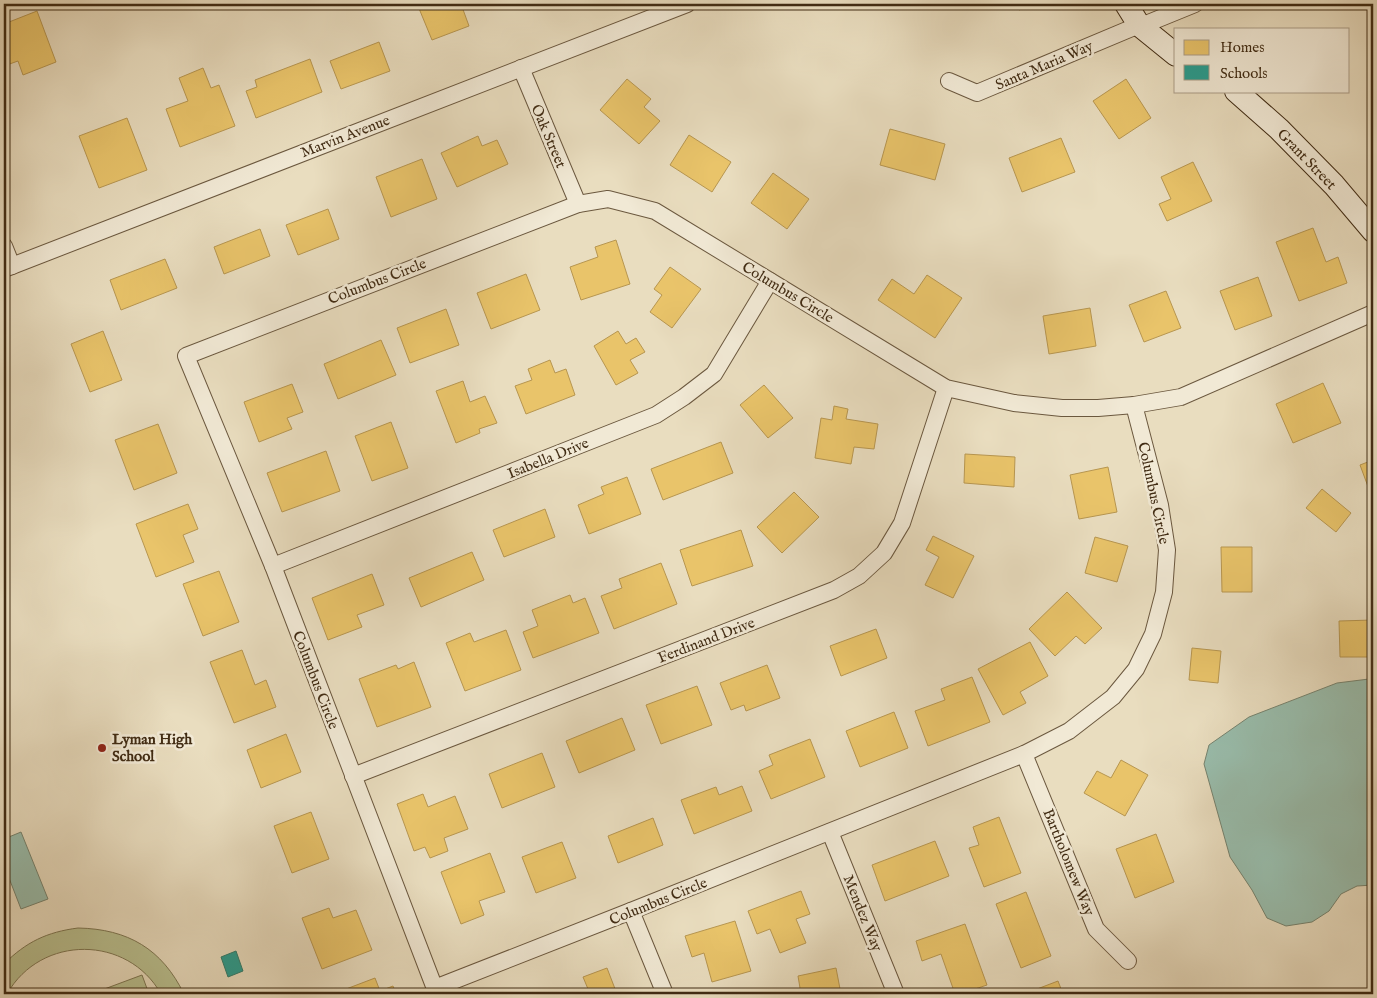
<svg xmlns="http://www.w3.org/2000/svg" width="1377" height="998" viewBox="0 0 1377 998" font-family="'IM FELL English',serif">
<rect width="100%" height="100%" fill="#e9ddbf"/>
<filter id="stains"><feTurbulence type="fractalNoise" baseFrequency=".004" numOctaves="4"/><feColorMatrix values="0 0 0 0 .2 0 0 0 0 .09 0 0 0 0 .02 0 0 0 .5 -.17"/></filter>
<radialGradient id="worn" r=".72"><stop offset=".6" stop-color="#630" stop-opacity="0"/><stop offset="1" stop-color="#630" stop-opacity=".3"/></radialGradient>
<g fill="#b9c090" stroke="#7d7652">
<path d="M78 928C128 929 162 949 184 994H161C128 935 41 934 7 994H4V964C26 942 47 932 78 928Z"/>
<path d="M142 975 149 994H91Z"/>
</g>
<g fill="#99bdac" stroke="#76836f">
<path d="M1369 679 1373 685V885L1357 886 1341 894 1329 911 1312 922 1286 926 1267 918 1252 890 1230 857 1204 764 1209 745 1249 717 1337 683Z"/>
<path d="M21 832 48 899 21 909 9 878 4 880V839Z"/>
</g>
<g fill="#e9c46a" stroke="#b79650">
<path d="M424 4H461L469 26 432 40 418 6Z"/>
<path d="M1017 4H1036L1019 10Z"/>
<path d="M37 11 56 62 23 75 18 61 4 66V24Z"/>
<path d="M379 42 390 71 341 89 330 61Z"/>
<path d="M310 59 322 92 256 118 246 91 257 87 255 80Z"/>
<path d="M203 68 211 88 219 85 235 126 180 147 166 109 188 101 179 78Z"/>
<path d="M627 79 651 99 644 107 660 121 639 144 600 110Z"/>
<path d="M1126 79 1151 118 1119 139 1093 101Z"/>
<path d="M127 118 147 170 99 188 79 136Z"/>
<path d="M890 129 945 144 935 180 880 165Z"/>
<path d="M689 135 731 162 712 192 670 165Z"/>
<path d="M478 136 482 146 497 140 508 164 457 187 441 153Z"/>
<path d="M1061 138 1075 172 1022 192 1009 158Z"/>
<path d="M422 159 437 199 391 217 376 177Z"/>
<path d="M1193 162 1212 201 1167 221 1159 204 1171 199 1161 177Z"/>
<path d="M773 173 809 199 787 229 751 203Z"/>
<path d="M328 209 339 239 298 255 286 225Z"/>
<path d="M1313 228 1326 262 1338 257 1347 283 1299 301 1276 242Z"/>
<path d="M260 229 270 256 224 274 214 247Z"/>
<path d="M616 240 630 284 581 300 570 267 598 257 595 247Z"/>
<path d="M165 259 177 288 121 310 110 280Z"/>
<path d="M670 267 701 289 672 328 650 312 662 295 654 289Z"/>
<path d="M526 274 540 310 491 329 477 293Z"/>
<path d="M927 275 962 298 935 338 878 300 892 279 914 294Z"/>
<path d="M1258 277 1272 316 1235 330 1220 291Z"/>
<path d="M1166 291 1181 328 1144 342 1129 305Z"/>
<path d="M1090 308 1096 346 1049 354 1043 316Z"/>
<path d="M446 309 459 345 410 363 397 328Z"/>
<path d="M103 331 122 380 90 392 71 344Z"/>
<path d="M618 331 626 344 636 338 645 352 630 360 638 373 616 385 594 346Z"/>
<path d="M381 340 396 375 338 399 324 364Z"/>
<path d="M550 360 555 373 566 369 575 395 526 414 515 386 532 380 528 369Z"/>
<path d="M463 381 470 402 485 396 497 423 479 429 480 433 456 443 436 391Z"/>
<path d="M1323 383 1341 423 1293 443 1276 404Z"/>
<path d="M292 384 303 412 287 418 292 429 259 442 244 402Z"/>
<path d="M764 385 793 418 768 438 740 405Z"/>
<path d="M834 406 848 409 846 419 878 424 874 449 854 447 851 464 815 458 821 418 832 420Z"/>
<path d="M391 422 408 468 372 481 355 436Z"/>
<path d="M158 424 177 473 134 490 115 440Z"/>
<path d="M721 442 733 473 663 500 651 469Z"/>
<path d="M326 451 340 491 282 512 267 473Z"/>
<path d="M965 454 1015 457 1014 487 964 483Z"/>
<path d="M1373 460V500L1360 465Z"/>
<path d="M1108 467 1117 512 1079 519 1070 475Z"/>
<path d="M627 477 641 514 589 534 578 505 604 494 601 487Z"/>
<path d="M1322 489 1351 513 1336 532 1306 508Z"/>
<path d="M794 492 819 517 782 553 757 527Z"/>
<path d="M188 504 198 529 183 535 194 562 156 577 136 524Z"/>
<path d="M545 509 555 537 504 557 493 530Z"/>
<path d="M741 530 753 566 692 586 680 550Z"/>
<path d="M933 536 974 556 953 598 925 585 939 557 926 550Z"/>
<path d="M1095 537 1128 546 1117 582 1085 573Z"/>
<path d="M1221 547H1252V592H1222Z"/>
<path d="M472 552 484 580 421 607 409 578Z"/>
<path d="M661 563 677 604 614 629 601 596 622 588 619 579Z"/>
<path d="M219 571 239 622 203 636 183 584Z"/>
<path d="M372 574 384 605 357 615 362 627 328 640 312 598Z"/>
<path d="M1067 592 1102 628 1085 644 1076 636 1055 656 1029 629Z"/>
<path d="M570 595 573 603 585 598 599 633 533 658 523 632 538 626 532 610Z"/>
<path d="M1373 620V657H1340L1339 621Z"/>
<path d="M876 629 887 658 841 676 830 646Z"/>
<path d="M506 630 521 670 465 691 446 643 470 633 474 642Z"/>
<path d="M1030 642 1048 676 1020 692 1026 703 1003 715 978 669Z"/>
<path d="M1192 648 1221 651 1218 683 1189 680Z"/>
<path d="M242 650 255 685 266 680 276 707 234 723 210 662Z"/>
<path d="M414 662 431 707 377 727 359 679 396 665 398 669Z"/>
<path d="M767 665 780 698 746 711 744 705 731 710 720 683Z"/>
<path d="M972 677 990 722 928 746 915 711 945 700 941 689Z"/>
<path d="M697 686 712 725 661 744 646 705Z"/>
<path d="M894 712 908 748 860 767 846 731Z"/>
<path d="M622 718 635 750 579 773 566 741Z"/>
<path d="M286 734 301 772 261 788 247 750Z"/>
<path d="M810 739 825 777 771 799 759 771 773 765 769 755Z"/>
<path d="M542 753 555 787 502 808 489 774Z"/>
<path d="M1121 760 1148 775 1125 816 1084 793 1097 771 1111 778Z"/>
<path d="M742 786 752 811 694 834 681 800 716 787 719 795Z"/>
<path d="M423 794 428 807 455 796 468 829 444 838 448 851 430 858 425 847 414 851 397 804Z"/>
<path d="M311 812 329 859 292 873 274 826Z"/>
<path d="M999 817 1021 873 984 887 969 848 979 845 973 827Z"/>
<path d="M653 818 663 845 618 863 608 836Z"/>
<path d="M1156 834 1174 882 1135 898 1116 849Z"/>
<path d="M935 841 949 876 885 901 872 865Z"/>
<path d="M562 842 576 878 536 893 522 857Z"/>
<path d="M490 853 505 892 479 901 484 915 461 924 441 872Z"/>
<path d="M801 891 810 914 796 919 806 943 780 953 770 929 757 934 748 911Z"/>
<path d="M1026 892 1051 956 1021 968 996 904Z"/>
<path d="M329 908 333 918 356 910 372 950 322 969 302 918Z"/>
<path d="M735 921 751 971 712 982 704 953 692 957 685 936Z"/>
<path d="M965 924 987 985 960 994H955L941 954 922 961 916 941Z"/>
<path d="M607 968 617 994H576L588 989 583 977Z"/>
<path d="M836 968 841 994H801L798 976Z"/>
<path d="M375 978 380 991 393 986 396 994H333Z"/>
<path d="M1058 981 1063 994H1024Z"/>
</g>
<path fill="#2a9d8f" stroke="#317b6a" d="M236 951 243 971 228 977 221 957Z"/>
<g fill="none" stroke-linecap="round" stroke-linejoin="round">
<defs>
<g id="street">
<path d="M1141 26 1195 4"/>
<path d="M521 68 578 204"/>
<path d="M949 81 977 93 1139 25"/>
<path d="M4 246 12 266"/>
<path d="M4 269 687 4"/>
<path d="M273 566 656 415 684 397 714 374 770 281"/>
<path d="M1024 754 1096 929 1128 961"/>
<path d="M353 776 834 590 859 576 884 553 902 523 946 388"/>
<path d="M830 832 896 994"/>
<path d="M631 911 665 994"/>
<path d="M435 988 631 911 1024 754 1069 731 1113 697 1136 669 1153 634 1164 592 1167 550 1160 505 1134 405"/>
<path d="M437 994 273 566 186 356 578 204 608 199 655 211 946 388 1014 403 1062 408H1098L1134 405 1181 397 1373 313"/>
</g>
<g id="secondary">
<path d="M1126 4 1139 25 1176 55"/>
<path d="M1236 91 1279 129 1334 185 1373 231"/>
</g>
</defs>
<use href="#street" stroke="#6b583f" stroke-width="18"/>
<use href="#secondary" stroke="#412c14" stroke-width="24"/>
<use href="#street" stroke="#f1e9d5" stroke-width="16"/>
<use href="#secondary" stroke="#f1e9d5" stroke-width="22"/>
</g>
<circle fill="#8f2418" stroke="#f1e9d5" stroke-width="2" cx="102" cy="748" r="5"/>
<g text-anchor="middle" stroke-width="5" stroke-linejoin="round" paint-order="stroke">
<g font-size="15" fill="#412c14" stroke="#f1e9d5">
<text transform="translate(1044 65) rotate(-23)" y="5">Santa Maria Way</text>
<text transform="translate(345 136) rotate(-21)" y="5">Marvin Avenue</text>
<text transform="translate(549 136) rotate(67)" y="5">Oak Street</text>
<text transform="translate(1307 159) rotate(46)" y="5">Grant Street</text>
<text transform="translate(377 281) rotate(-21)" y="5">Columbus Circle</text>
<text transform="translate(788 292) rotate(31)" y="5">Columbus Circle</text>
<text transform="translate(548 458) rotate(-22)" y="5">Isabella Drive</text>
<text transform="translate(1154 493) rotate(78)" y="5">Columbus Circle</text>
<text transform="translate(706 640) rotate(-21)" y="5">Ferdinand Drive</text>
<text transform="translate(316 680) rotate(69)" y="5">Columbus Circle</text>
<text transform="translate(1069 862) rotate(68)" y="5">Bartholomew Way</text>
<text transform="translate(658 901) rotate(-22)" y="5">Columbus Circle</text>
<text transform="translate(863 913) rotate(68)" y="5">Mendez Way</text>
</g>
<g font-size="15" font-weight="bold" fill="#412c14" stroke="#f1e9d5" text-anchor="start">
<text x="112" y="744">Lyman High<tspan x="112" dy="17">School</tspan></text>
</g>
</g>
<rect width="1377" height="998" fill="none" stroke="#e9ddbf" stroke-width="20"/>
<rect x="5" y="5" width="1367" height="988" fill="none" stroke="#412c14" stroke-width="2.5"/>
<rect x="10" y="10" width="1357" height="978" fill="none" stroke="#412c14"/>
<rect x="1174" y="28" width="175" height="65" fill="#f1e9d5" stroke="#ab9d88"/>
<rect x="1184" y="40" width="25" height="15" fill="#e9c46a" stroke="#ab9d88"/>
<text x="1220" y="52" font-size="15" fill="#412c14">Homes</text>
<rect x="1184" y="65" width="25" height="15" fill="#2a9d8f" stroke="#ab9d88"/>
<text x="1220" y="78" font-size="15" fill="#412c14">Schools</text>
<rect width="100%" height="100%" filter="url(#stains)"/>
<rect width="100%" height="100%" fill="url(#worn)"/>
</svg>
